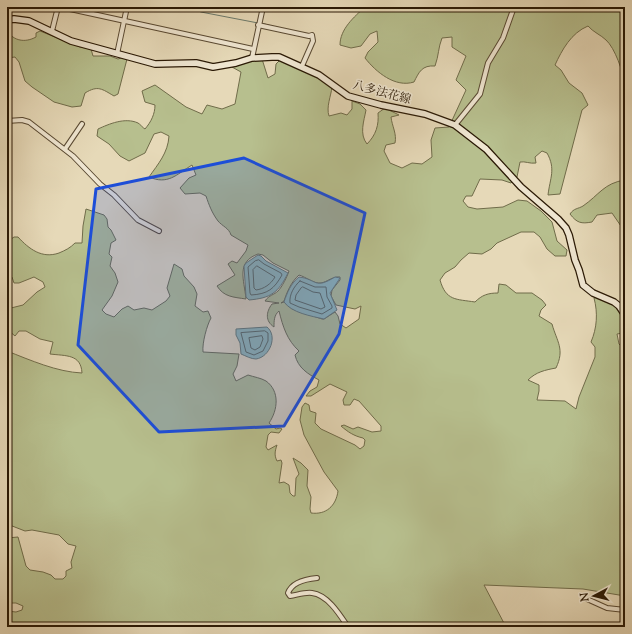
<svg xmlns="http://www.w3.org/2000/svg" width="632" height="634" viewBox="0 0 632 634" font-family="'Sorts Mill Goudy','Noto Serif JP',serif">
<rect width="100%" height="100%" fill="#e6d9b8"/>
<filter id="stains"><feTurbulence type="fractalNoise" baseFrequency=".005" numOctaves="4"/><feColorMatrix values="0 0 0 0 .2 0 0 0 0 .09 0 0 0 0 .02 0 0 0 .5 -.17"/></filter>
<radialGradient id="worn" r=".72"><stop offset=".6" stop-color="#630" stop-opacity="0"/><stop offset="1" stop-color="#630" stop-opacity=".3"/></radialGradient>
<g fill="#b7bf8e" stroke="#706c4a" fill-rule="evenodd">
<path d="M365 7H625V84C623 72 615 48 606 40 601 35 593 32 588 26 571 33 562 50 555 65L561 70 569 83 582 93 588 105 582 110 560 194 548 195C550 178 556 169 547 153L542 151 535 157 536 163C530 164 525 161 520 162L517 177 511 183 502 180 480 179 472 196H466L463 201 468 207 477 209 503 207 518 200 527 201 541 211 552 222 557 241 567 250 566 256H555L547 249 540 237 534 232H521L497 243 491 249 482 254 469 253 461 260 455 267 445 273 440 280C446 301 456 299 475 302 482 295 488 293 498 293L499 284 506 285 516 293H532L542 300 546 305 541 310 539 316 552 324C557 342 565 349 556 368 545 370 536 372 528 380L539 385V391L537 400 565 401 576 409 579 397 595 357V347L591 342C597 328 598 313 594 298L604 295 623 305 625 307V328L623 333 617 334 619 344 625 350V596L583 589 484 585 506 627H7V611L16 612 22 610 23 606 16 603H7V538L18 537 26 566 30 570 43 572 51 575 55 579H63L66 576V571L72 568 71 562 76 546 68 544 59 535 32 530 25 531 7 524V351C30 360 57 372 82 373 81 354 66 356 50 354L53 342 40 339 26 331H19L15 336 8 330 7 323 10 319 7 316V309L23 305 37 292 45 287 43 282 34 277 19 283H14L12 277 7 273V242L14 237H18C29 249 42 259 59 253 66 250 70 248 75 243H82L83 226 86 209 104 215 107 219 108 227 111 230 116 240 111 243 109 254 112 257 110 266 115 273 118 282 112 296 102 310 106 314 114 317 122 309 128 306 134 310 144 308 152 310 166 301 170 296 167 288 174 264 182 269 184 276 194 287 197 294 195 306 203 312 208 311 211 318C207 325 202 343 203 352L239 354 237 366 233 374 236 381 248 375C254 377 261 378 266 381 280 391 278 410 269 423L276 429 280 428 282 429 279 433 271 432 268 435 266 447 268 450 277 445C275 451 274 455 277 461L281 460 282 463 279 483 284 482 289 485 290 493 293 496H295L296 478 299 474 293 458 301 463 308 470 307 486 311 497 310 509 311 513C326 515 336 506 338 491L324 472 304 435 300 420 302 407 305 403 309 405 310 411 316 413 315 423 321 429 355 445 360 449 364 446 365 440 363 438C354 436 348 432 341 426L344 425 353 429 358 427 372 432 381 431V426L359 401 354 399 350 405H344L343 400 347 392 330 384 311 396H306L310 391 317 387 319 380C308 374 298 368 295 355L299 351C287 340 283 327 279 311 274 315 274 321 274 327 265 321 266 312 272 304L279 303 265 301C269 295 274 295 278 291 282 287 287 277 289 271L273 263 263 255 258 254C236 262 244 279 246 299 233 297 224 297 217 286L235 275 228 264 232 261 237 263 246 251 248 245 231 235C229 228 222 226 218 221 212 213 209 205 206 196L200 193 185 194 180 188 189 178 196 175 192 165C176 175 168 185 149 177 158 164 168 153 169 136L161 132 154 134 145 153 129 161 120 156 109 144 97 136 98 129C109 124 125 117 138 123 140 124 143 128 145 129 151 122 155 114 155 105L145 102 142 91 155 85 186 107 202 114 207 105 222 109 235 104 241 72 232 67C241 61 251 61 262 59L268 78 275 74 276 64 280 60 318 77 332 87C331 96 326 107 329 116L341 113 347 115 352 109V101L360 104 366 110C364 121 359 134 367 144 376 135 379 125 378 113L385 108 399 115 391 117C392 126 397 134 395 143L386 145 384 151 390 163 402 168 412 163 422 164 432 157 431 140 435 128 449 127 466 90 456 80 466 56 452 47V37L442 38C438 48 439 55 435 66 422 65 419 72 414 82 395 88 376 72 365 58L368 52 378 42 377 31 370 34 361 46 351 48 340 45C340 29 354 17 365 7ZM299 275C306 277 314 284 321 283 327 282 333 276 340 277V280L332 290 331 296 336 305 355 309 361 306 359 319 346 328 340 324 338 316 335 312 324 319H322L292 309 284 302 281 303 284 301C287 292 291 282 299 275Z"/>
<path d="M7 31C14 41 25 43 36 37V33L40 31 80 47 91 49 93 56H110L118 59 124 57 127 59 118 94 114 96C102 89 98 85 85 93L81 106 72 107 54 102 32 87 25 81 19 62 15 57 7 58Z"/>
<path d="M625 180V232L612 213 597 215 592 222C581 224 577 223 570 214 574 208 578 209 583 206 599 195 604 183 625 180Z"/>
</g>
<g fill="#96bab1" stroke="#6b7a6c">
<path d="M258 255 261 256 266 261 288 273C278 293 271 298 249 300L246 297 244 266 246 263Z"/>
<path d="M299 277C317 279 314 290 335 277L340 278 330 293 337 310 324 319C311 316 292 313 284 302 287 293 291 283 299 277Z"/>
<path d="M267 327C278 336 270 357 256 359 251 359 246 356 241 354L240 343 236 335V329Z"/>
</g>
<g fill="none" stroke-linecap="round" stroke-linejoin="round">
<g stroke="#606a5b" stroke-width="1">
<path d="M259 260 264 264 281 273 282 275C274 289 268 294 251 295L250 293 248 267 255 261Z"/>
<path d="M257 266 275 277C271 284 264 289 256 290L254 288 253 270Z"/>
<path d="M300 281 315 287H326L327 297 332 306V308L322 314 299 307 290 303C289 295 294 286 300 281Z"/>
<path d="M303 287 313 292 320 293 325 307 321 309 295 300 296 295 301 288Z"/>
<path d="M265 331 268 333V341L263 351 254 355 246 352 241 333Z"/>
<path d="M262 336 263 339 260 347 255 350 251 348 249 338Z"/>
</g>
<g stroke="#6b7a6c" stroke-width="1">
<path d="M167 7 192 8 201 12 258 23"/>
<path d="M261 23 279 28"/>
</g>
<defs>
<g id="minor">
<path d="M61 7 253 49"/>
<path d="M258 25 309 36 312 35 313 41 302 66"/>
<path d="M52 31 58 7"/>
<path d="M117 54 127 7"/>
<path d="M252 58 263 7"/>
<path d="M7 121 22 120 29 122 73 156 100 184 114 195 138 220 159 231"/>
<path d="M455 125 480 94 488 63 503 38 514 7"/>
<path d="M65 149 82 124"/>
<path d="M317 578C306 579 292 582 288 593L290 596C297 595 305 592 312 593 328 595 340 615 348 627"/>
<path d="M587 599 607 608 625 610"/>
</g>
<path id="secondary" d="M7 20 14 19 29 21 71 41 155 64 196 63 213 67 236 63 252 58 272 57H279L319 75 348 96 381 105 425 114 455 125 486 149 521 187 558 219 566 228 569 235 575 260 579 270 583 285 593 293 614 302 619 306 625 315"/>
</defs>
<use href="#minor" stroke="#594932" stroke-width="6"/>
<use href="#secondary" stroke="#2a1905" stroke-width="8"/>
<use href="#minor" stroke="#efe6d1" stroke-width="4"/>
<use href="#secondary" stroke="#efe6d1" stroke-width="5.5"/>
</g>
<path fill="#1d4ed8" fill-opacity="0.2" stroke="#1d4ed8" stroke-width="3" stroke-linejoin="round" d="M244 158 365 213 339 334 284 426 159 432 78 345 96 189Z"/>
<g text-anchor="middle" stroke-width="3" stroke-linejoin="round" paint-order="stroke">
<g font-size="12" fill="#2a1905" stroke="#efe6d1">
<text transform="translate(382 92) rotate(15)" y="4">八多法花線</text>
</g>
</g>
<rect width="632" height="634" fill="none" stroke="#e6d9b8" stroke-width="24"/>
<rect x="8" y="8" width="616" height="618" fill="none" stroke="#2a1905" stroke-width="2"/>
<rect x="12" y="12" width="608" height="610" fill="none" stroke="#2a1905"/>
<g transform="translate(594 596) rotate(263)" stroke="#efe6d1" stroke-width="3" paint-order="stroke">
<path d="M0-3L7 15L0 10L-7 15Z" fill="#2a1905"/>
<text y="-6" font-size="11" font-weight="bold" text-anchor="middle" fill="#2a1905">N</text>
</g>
<rect width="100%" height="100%" filter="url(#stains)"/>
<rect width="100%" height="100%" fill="url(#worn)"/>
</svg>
